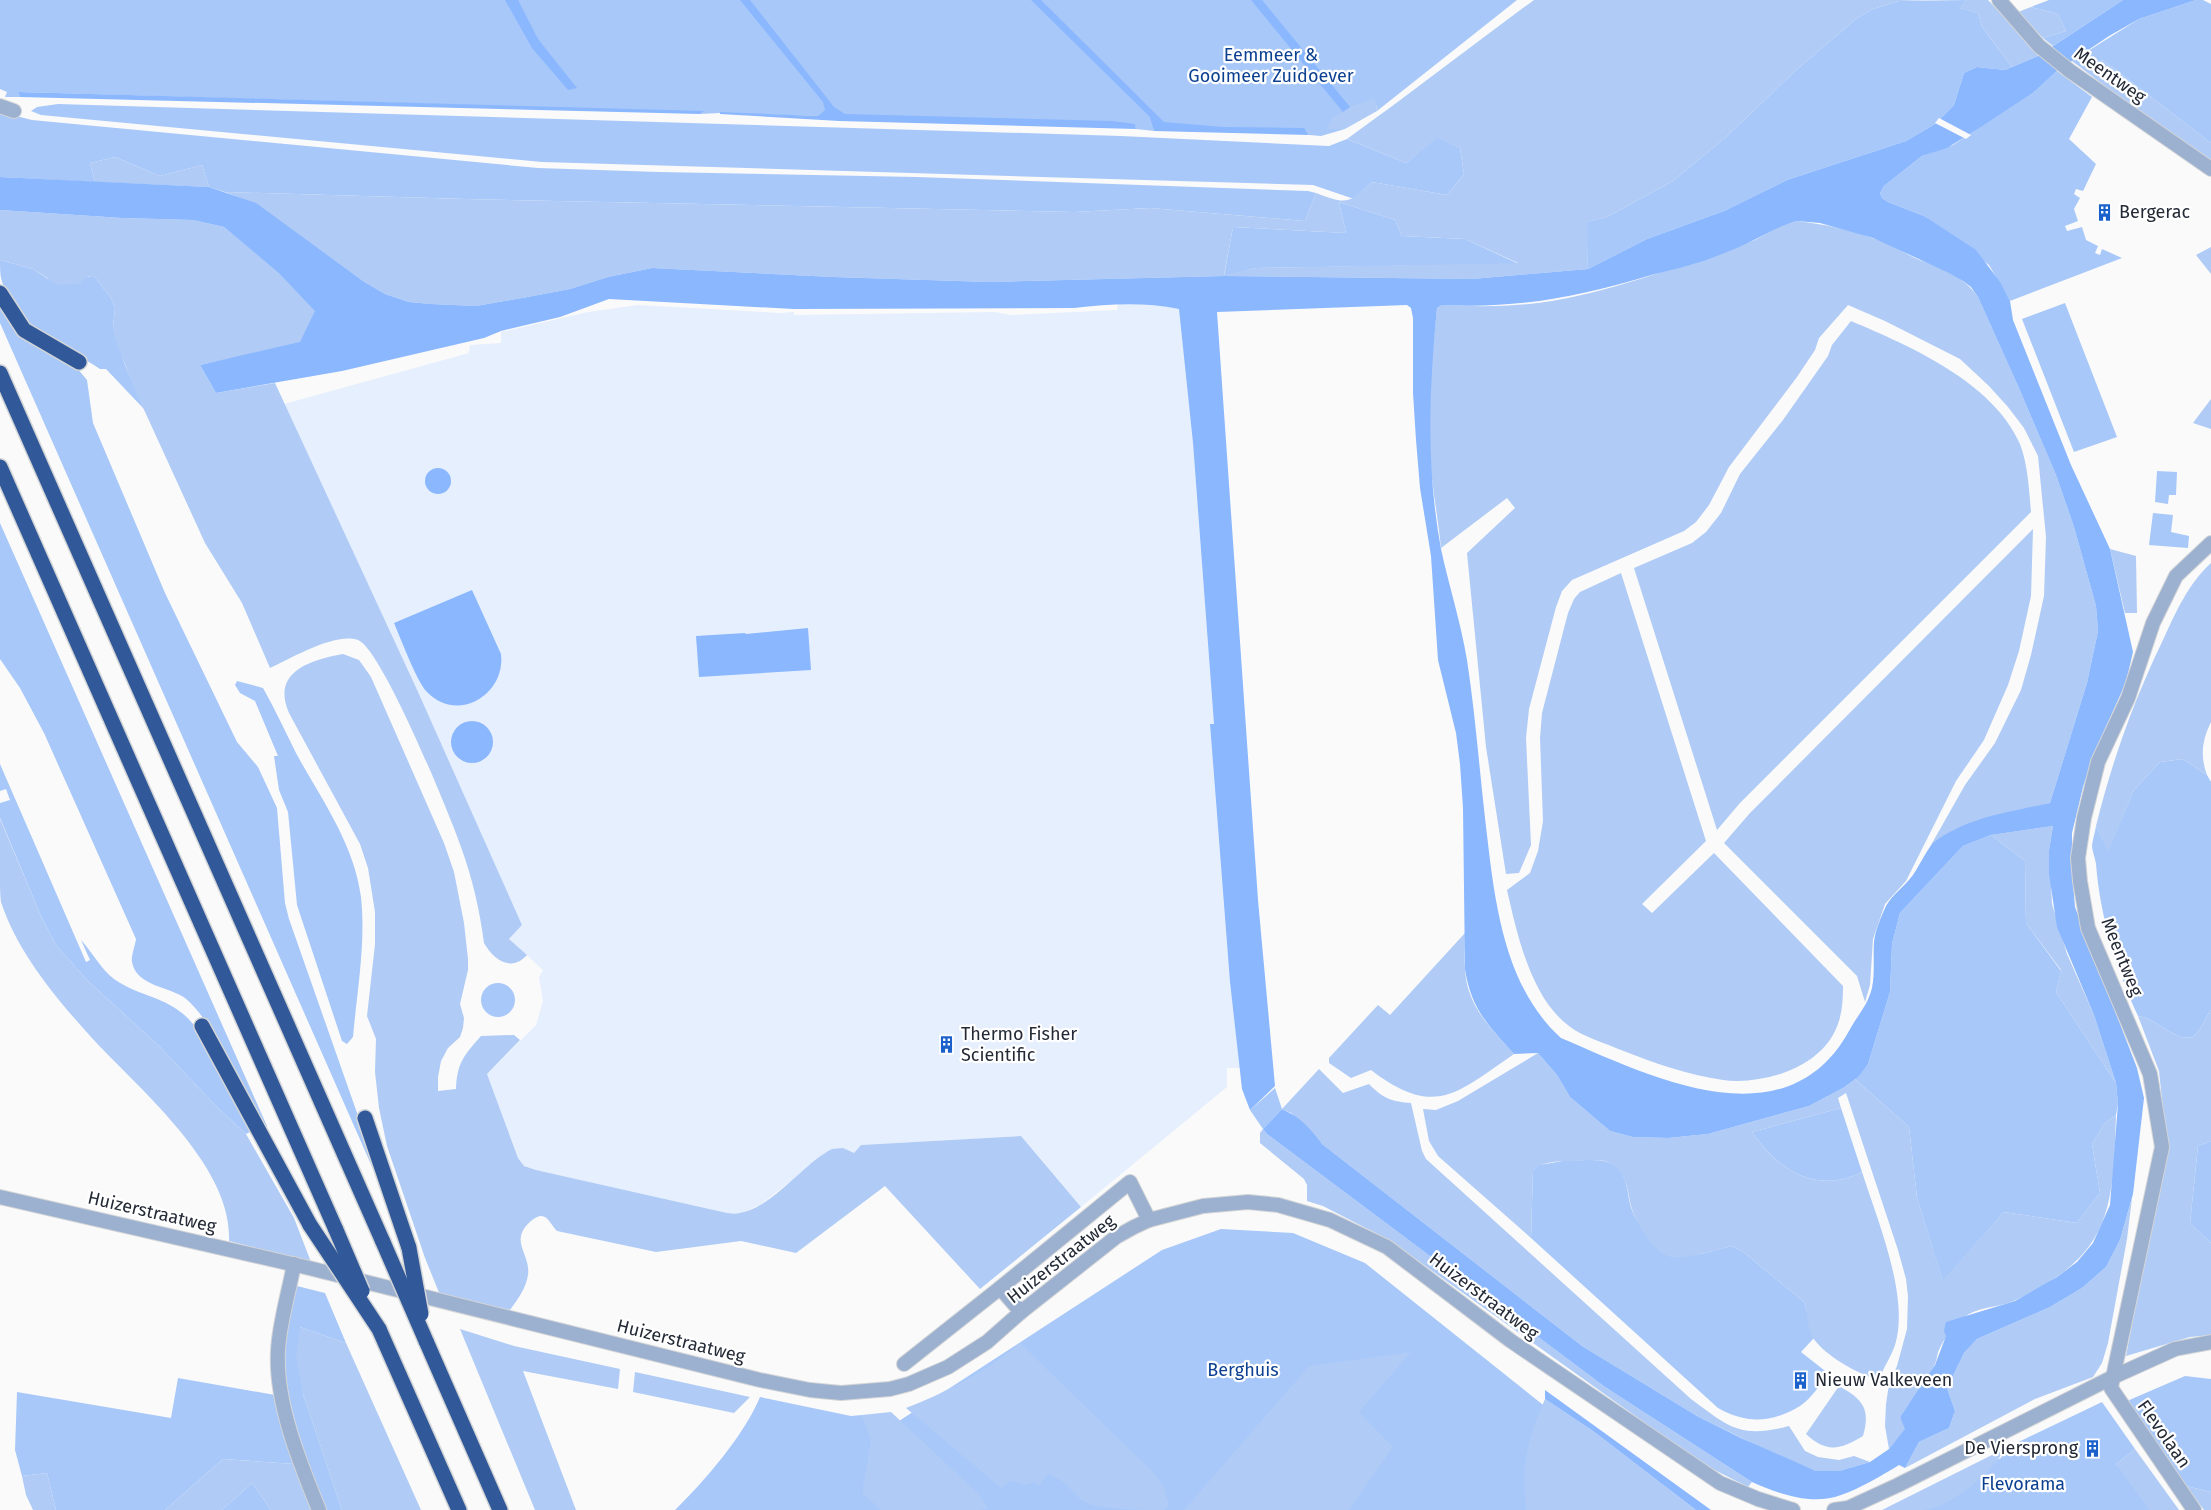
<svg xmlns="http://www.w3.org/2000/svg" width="2211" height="1510" viewBox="0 0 2211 1510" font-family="'Fira Sans',sans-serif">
<rect width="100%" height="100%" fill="#fafafa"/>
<path fill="#e6effe" d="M1118 303 1159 305 1180 309 1193 443 1214 724 1210 725 1230 982 1240 1068H1227V1087L1081 1207 1021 1136 861 1145 854 1153 832 1149 760 1205 741 1213H727L536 1170 524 1166 518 1158 487 1074 536 1025 543 1001 539 977 543 970 509 939 522 925 419 694 284 404 469 353 470 345 501 343V332L588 312 638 305 781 313 794 312V315L995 312 1011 315 1117 310Z"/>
<g fill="#a8c8f9">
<path d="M0 0H1517L1377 111 1376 104 1327 129H1345L1321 136 1309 135 1306 131 1153 126 1154 131 1136 129 1135 126 720 113 700 114 702 112 20 92V97H5L7 92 0 89Z"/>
<path d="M1966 0 1960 8 1978 13 1982 27 2012 67 2005 70 1977 67 1964 73 1954 105 1935 124 1906 141 1787 180 1724 211 1647 239 1588 269 1586 222 1607 217 1673 181 1726 137 1793 73 1857 18 1873 9 1899 1Z"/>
<path d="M2049 0H2123L2053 46 2043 38 2066 31 2058 14 2031 7Z"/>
<path d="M2196 0H2203L2211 4V143L2103 60 2080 67 2072 61 2139 19Z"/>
<path d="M2057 71 2092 97 2069 139 2096 164 2083 191 2076 189 2074 194 2080 198 2074 209 2078 221 2065 226 2067 231 2082 227 2086 240 2098 246 2095 253 2100 255 2102 249 2122 258 2010 301 1989 265 1924 216 1888 202 1882 198 1880 193 1884 186 1922 156 1953 145 2033 93Z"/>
<path d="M58 104 1121 136 1329 146 1347 139 1406 163 1437 137 1460 148 1464 174 1447 195 1372 182 1354 199 1313 185 542 162 41 115 31 111 37 107Z"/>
<path d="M0 112 32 120 538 168 659 172 917 177 1308 191 1316 193 1305 221 1150 208 1074 212 466 199 225 192 209 187 202 165 160 176 115 157 90 163 95 182 0 177Z"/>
<path d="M1339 202 1395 220 1402 236 1465 239 1519 264 1256 268 1224 276 1233 227 1346 233Z"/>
<path d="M0 260 33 269 48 279 94 276 111 298 115 308 113 327 125 365 144 409 106 369H100C63 344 35 341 11 299 1 282 0 280 0 260Z"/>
<path d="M0 303 76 367 87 380 93 423 165 593 237 742 258 767 277 808 285 903 289 919 376 1167 377 1178 0 323Z"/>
<path d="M2065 303 2117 437 2074 452 2022 319Z"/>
<path d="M2157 471 2177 472 2176 495H2169L2168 504 2155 502Z"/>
<path d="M2153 513 2173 515 2171 532 2189 536 2188 548 2149 545Z"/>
<path d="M0 523 267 1126V1133L212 1031C204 1019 196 1007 185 998 170 987 136 986 132 962 131 956 135 946 136 939L44 733 20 688 0 659Z"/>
<path d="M237 681 263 688C275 709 285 731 296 753 321 799 354 843 361 897 366 943 357 991 353 1037L347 1044 342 1041 297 905 288 812 279 790 274 756H278L255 701 240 693 235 685Z"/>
<path d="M2183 759 2207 775 2211 782V1010C2205 1017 2203 1026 2197 1033 2184 1050 2156 1017 2138 1016 2116 968 2100 916 2096 864 2095 857 2092 851 2092 845 2093 839 2095 832 2096 826L2108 850 2134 790 2160 762Z"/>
<path d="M0 764 86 962 90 960 81 940C92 952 101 969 114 979 144 1000 172 995 197 1029L252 1131 246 1134 217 1107 159 1046 87 980 56 945 41 916 0 818V803L10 800 6 789 0 791Z"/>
<path d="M1991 835 2025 861 2026 923 2061 971 2056 992 2116 1083 2118 1104 2116 1115 2105 1123 2092 1144 2100 1193 2077 1223 2004 1212 1943 1281 1917 1198 1909 1127 1855 1079 1868 1064 1890 992 1892 944 1900 913 1963 846Z"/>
<circle cx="498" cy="1000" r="17"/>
<path d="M1275 1088 1282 1109 1263 1129 1250 1110Z"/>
<path d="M1841 1108 1862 1172C1816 1195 1778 1170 1752 1132Z"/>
<path d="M2211 1141V1243L2190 1223 2198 1146Z"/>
<path d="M1563 1161C1575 1161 1600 1158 1610 1163 1629 1170 1626 1194 1632 1210 1639 1230 1657 1243 1672 1257L1701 1254 1732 1246 1742 1251 1804 1302C1809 1314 1808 1327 1814 1338L1801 1352 1829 1374C1820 1384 1811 1399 1800 1406 1772 1423 1746 1424 1718 1408L1531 1238 1533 1170 1539 1165Z"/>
<path d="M1221 1229 1293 1233 1365 1263 1675 1510H675C704 1482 745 1434 760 1397L851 1416 862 1415 866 1424 899 1421 1162 1250Z"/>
<path d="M297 1286 325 1293 346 1343 300 1327 303 1394 342 1510H327L325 1505C307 1460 284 1402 285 1354 285 1331 292 1308 297 1286Z"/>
<path d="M2185 1376 2211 1379V1492L2186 1486 2127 1401Z"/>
<path d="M178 1378 275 1395 294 1464 223 1459 165 1510H56L47 1473 22 1476 15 1450 17 1392 171 1418Z"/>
<path d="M2102 1402 2135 1449 2116 1464 2164 1510H1884L2001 1458 2004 1449Z"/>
<path d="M252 1483 271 1510H222Z"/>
</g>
<g fill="#afcbf6" fill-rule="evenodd">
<path d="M1534 0H1930L1899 1 1873 9 1857 18 1793 73 1726 137 1673 181 1607 217 1587 222 1588 269 1472 279 1224 276 990 282 833 277 652 268 608 277 570 289 522 298 476 306 431 304 409 302 385 294 363 281 256 204 225 192 466 199 1074 212 1150 208 1305 221 1316 193C1346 204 1348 205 1372 182L1447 195 1464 174 1460 148 1437 138 1406 163 1347 139C1410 94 1471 46 1534 0ZM1339 202 1395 220 1402 236 1465 239 1518 263 1256 268 1224 275 1233 227 1346 233Z"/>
<path d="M1966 0H1988L2034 48 2038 56 2012 67 1982 27 1978 13 1959 8Z"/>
<path d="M2031 7 2058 14 2066 31 2043 38 2018 12Z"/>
<path d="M2103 60 2211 143V163L2136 110 2080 67Z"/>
<path d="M1375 98 1377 111 1345 129H1327L1332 118 1350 107Z"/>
<path d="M115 157 160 176 202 165 209 187 95 182 90 163Z"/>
<path d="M0 210 122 218 193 220 224 227 279 272 316 311 300 343 200 365 216 393 275 383 419 694 522 925 509 939 527 955C511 973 493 959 484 943 480 911 472 877 461 847 450 815 382 649 358 640 335 632 292 658 270 668L242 603 205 543 135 390 114 336 113 327 115 308 111 298 94 276H88L79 284 58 285 33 269 0 260Z"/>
<path d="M1797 221C1822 224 1848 229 1872 238 1888 243 1902 252 1917 259 1940 268 1964 276 1978 297L2018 386 2056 475 2074 527 2096 606 2098 631 2087 683 2050 803 1954 830 1931 845 1965 785 1995 743 2021 690 2031 655 2044 596 2046 537 2038 456 2024 428 2008 407 1989 386 1960 359 1885 321 1848 305 1819 338 1815 350 1797 377 1729 467 1709 505 1696 522 1684 531 1572 580 1562 591 1556 607 1529 709 1526 738 1531 845 1519 873 1506 874 1486 747 1467 553 1515 508 1507 498 1441 548C1438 518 1432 487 1430 457 1427 407 1432 357 1437 308L1442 305C1479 307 1515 307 1552 301 1622 289 1689 262 1755 240L1778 227Z"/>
<path d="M2211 247V274L2196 255Z"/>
<path d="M1851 321C1910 346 1993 382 2020 444 2028 465 2029 490 2031 512L1740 803 1717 830 1634 568 1692 543 1706 532 1721 513 1740 474 1783 420 1828 356 1832 345Z"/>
<path d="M2211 399V429L2193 423Z"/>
<path d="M2033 529 2031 596 2019 651 2008 685 1984 740 1956 781 1906 881 1885 904 1873 939 1870 985 1865 1002 1857 976 1724 843 1750 813Z"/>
<path d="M2110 549 2136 556 2137 613H2125Z"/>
<path d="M2211 563V722C2202 740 2200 757 2207 775L2183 759 2160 762 2134 790 2108 851 2096 826C2112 761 2134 700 2163 640 2176 612 2188 584 2211 563Z"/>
<path d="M1621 573 1706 841 1642 904 1652 913 1714 853 1843 986C1843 1002 1842 1017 1835 1031 1817 1069 1762 1085 1723 1080 1688 1075 1654 1063 1621 1050 1605 1043 1583 1037 1569 1026 1531 998 1517 934 1507 890L1530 873 1538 851 1543 821 1540 738 1542 713 1568 613 1574 599 1580 592Z"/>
<path d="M343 654 359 660 371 677 444 843 454 872 464 923 468 959V970L460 1004 464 1018 463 1028 460 1037 448 1048 441 1061 438 1077V1091L456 1089C457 1063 464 1055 481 1036L514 1035 520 1040 487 1074 518 1158 524 1166 536 1170 727 1213C765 1219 800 1165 832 1149L843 1148 854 1153 861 1145 1021 1136 1081 1207 980 1289 885 1186 796 1253 741 1241 656 1252 557 1231C549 1223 546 1208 531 1221 508 1241 531 1254 528 1275 526 1288 518 1299 510 1310L440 1295 425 1258 387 1146 379 1108 375 1072 376 1039 367 1016 375 944V912L368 868 360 844 289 713C271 672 310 660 343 654Z"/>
<path d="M0 819 41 916 56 945 87 980 159 1046 217 1107 246 1134 294 1218 311 1262 229 1241C233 1166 138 1088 91 1037 55 997 18 953 1 902 0 895 0 886 0 879 0 859 0 839 0 819Z"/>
<path d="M2053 826 2049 850 2052 904 2067 954 2094 1015 2116 1083 2056 992 2061 970 2026 923 2025 861 1991 835Z"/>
<path d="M1465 933C1465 952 1463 973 1469 991 1477 1016 1497 1035 1514 1054 1457 1093 1435 1119 1371 1070L1351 1078 1329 1063V1058L1378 1005 1390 1015Z"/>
<path d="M2211 1010V1141L2198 1146 2190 1223 2211 1243V1335L2190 1337 2126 1356 2147 1245 2163 1109 2159 1071 2138 1016C2156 1017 2184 1050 2197 1033 2203 1026 2205 1017 2211 1010Z"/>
<path d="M1538 1053 1557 1075 1570 1097 1610 1131 1633 1137 1668 1138 1708 1134 1809 1106 1843 1088 1855 1079 1909 1127 1917 1198 1943 1280 2004 1212 2077 1223 2100 1193 2092 1144 2105 1123 2116 1115C2113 1211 2111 1255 2016 1300 2002 1307 1983 1306 1969 1314 1955 1322 1944 1338 1938 1352 1937 1357 1936 1362 1934 1366 1925 1384 1911 1400 1900 1417L1906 1429 1889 1449 1885 1426 1886 1404 1889 1384 1897 1366 1907 1329 1908 1296 1906 1279 1898 1250 1846 1093 1838 1098 1841 1108 1752 1132C1778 1170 1816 1195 1862 1172 1877 1219 1910 1297 1895 1345 1891 1357 1883 1368 1879 1380 1860 1375 1818 1353 1810 1332 1807 1322 1808 1312 1804 1302L1742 1251 1732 1246C1717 1250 1687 1259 1672 1257 1654 1254 1637 1225 1632 1209 1627 1193 1628 1171 1610 1163 1601 1158 1583 1161 1573 1161 1559 1161 1543 1161 1533 1170L1531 1238 1438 1156 1429 1141 1423 1109 1436 1110 1458 1101Z"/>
<path d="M1319 1069 1343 1093 1369 1084C1382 1098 1393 1102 1411 1103L1422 1151 1426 1159 1691 1399C1729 1427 1740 1439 1789 1426L1805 1451 1818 1457 1839 1460 1854 1456 1870 1462 1839 1471H1816L1768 1451 1697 1416 1582 1346 1322 1144 1291 1113 1282 1109Z"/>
<path d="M1263 1129 1267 1134 1605 1387 1752 1482 1748 1487 1701 1463 1389 1240 1323 1206 1307 1201V1185L1304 1179 1260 1143V1133Z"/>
<path d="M2132 1198 2127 1239 2108 1343 2102 1363 2093 1377 2035 1399 1905 1468 1919 1442 1949 1428 1955 1411 1947 1388 1964 1353 1977 1339 2050 1307 2082 1288 2106 1267 2120 1240Z"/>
<path d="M300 1327 346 1343 421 1510H342L303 1394 296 1357Z"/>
<path d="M460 1329 514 1346 620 1369 618 1389 523 1371 576 1510H535Z"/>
<path d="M1020 1343 1154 1473 1164 1487 1169 1506 1164 1510C1143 1510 1102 1510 1084 1502 1069 1490 1067 1481 1048 1474L1039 1486 1034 1482 1026 1485 1011 1481 1001 1488 906 1408C947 1392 986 1371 1020 1343Z"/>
<path d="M1411 1352 1359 1412 1393 1447 1349 1510H1184L1309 1366Z"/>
<path d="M635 1372 750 1397 734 1413 633 1392Z"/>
<path d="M1839 1386C1862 1399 1871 1408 1863 1436 1840 1450 1826 1453 1806 1434Z"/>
<path d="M1545 1399 1593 1431 1696 1510H1526C1522 1462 1526 1443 1545 1399Z"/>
<path d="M891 1412 978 1493 988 1508 981 1510H881L862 1493 871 1441 862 1415Z"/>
<path d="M2004 1449C1995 1472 1949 1507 1925 1510 1911 1510 1896 1510 1882 1510Z"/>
<path d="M2135 1449 2179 1510H2149L2116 1464Z"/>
<path d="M223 1459 294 1464 312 1510H271L252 1483 222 1510H165Z"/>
<path d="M47 1473 56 1510H33L26 1495 22 1476Z"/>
<path d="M2186 1486 2211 1492V1510H2204Z"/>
</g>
<g fill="#8ab7fe" fill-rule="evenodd">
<path d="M505 0H518L538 39 577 88 568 90 532 48Z"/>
<path d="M740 0H750L834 107 845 114 1112 121 1135 124 1136 129 839 121 720 114V112L818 116 825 110 823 102Z"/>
<path d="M1031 0H1041L1164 122 1223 127 1304 128 1309 135 1154 131 1150 117Z"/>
<path d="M1251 0H1262L1350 107 1343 112Z"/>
<path d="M2123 0H2196L2139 19 2109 36 2057 71 2033 93 1978 129 1947 148 1922 156 1884 186 1880 193 1882 198 1888 202 1924 216 1976 250 2000 282 2010 301 2013 320 2071 465 2110 549 2133 652 2126 682 2095 752 2083 787 2072 833V872L2075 907 2137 1068 2144 1098 2133 1194 2120 1240 2106 1267 2082 1288 2050 1307 1977 1339 1964 1353 1947 1388 1955 1411 1949 1428 1919 1442 1905 1468 1899 1465C1881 1476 1861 1488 1841 1495 1812 1506 1779 1494 1752 1482L1605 1387 1267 1134 1263 1129 1282 1109C1300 1117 1310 1128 1322 1144L1582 1346 1697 1416 1741 1438 1816 1471H1839L1870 1462 1889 1449 1905 1429 1900 1417 1935 1365 1946 1336 1944 1331 1946 1322 2015 1301 2057 1277 2077 1262 2093 1243 2110 1205 2118 1104 2116 1083 2094 1015 2057 927 2049 874V850L2053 826 1991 835 1963 846 1900 913 1892 944 1890 992 1868 1064 1858 1077 1843 1088 1809 1106 1708 1134 1668 1138 1633 1137 1610 1131 1570 1097 1557 1075 1538 1053 1514 1054C1488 1025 1471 1009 1465 969L1463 808 1460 764 1456 733 1438 660 1431 556 1420 488 1416 440 1413 393V318L1411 308 1407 305 1217 312 1258 900 1275 1086 1250 1110 1242 1089 1230 982 1210 724H1214L1193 443 1179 309C1144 302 1110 304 1074 308L794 309 609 299 560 317 501 331 484 338 342 371 216 393 200 365 300 342 315 311 279 273 224 227 193 220 122 218 0 210V177L209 187 256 203 363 281 385 294 409 302 431 304 476 306 522 298 570 289 608 277 652 268 833 277 990 282 1224 276 1472 279 1588 269 1647 239 1724 211 1787 180 1906 141 1935 124 1954 105 1964 73 1977 67 2005 70 2038 56ZM1797 221 1820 223 1873 238 1949 273 1963 281 1971 287 1978 297 2018 386 2056 475 2074 527 2096 606 2098 631 2087 683 2050 803C2010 812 1966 817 1933 843 1928 848 1918 868 1913 875 1905 886 1892 895 1886 906 1881 917 1875 931 1874 942 1873 957 1875 973 1872 988 1868 1005 1857 1016 1849 1031 1786 1145 1650 1076 1561 1038 1501 984 1494 893 1485 818 1479 765 1475 712 1467 660 1461 623 1449 586 1441 549 1426 468 1429 390 1437 308L1442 305C1517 309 1577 297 1648 276 1667 271 1688 266 1706 260 1723 254 1740 247 1756 239 1770 232 1782 225 1797 221Z"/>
<path d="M19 92 704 111 700 114 20 97Z"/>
<circle cx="438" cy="481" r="13"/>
<path d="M472 590 501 654C506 694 458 724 427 692 417 682 401 639 394 623Z"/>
<path d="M808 628 811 670 699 677 696 636 745 633 746 634Z"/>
<circle cx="472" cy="742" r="21"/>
<path d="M1545 1390 1711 1510H1696L1593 1431 1545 1399Z"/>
</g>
<path fill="#fafafa" d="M1939 118 1971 135 1970 136 1966 139 1935 123Z"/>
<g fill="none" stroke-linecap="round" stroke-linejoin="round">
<defs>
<g id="minor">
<path d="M1999 0 2039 46 2070 71 2211 169"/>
<path d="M0 106 14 111"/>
<path d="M294 1264C289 1292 279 1324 278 1351 275 1403 300 1463 319 1510"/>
<path d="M1000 1288 1021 1312"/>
<path d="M904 1364 1000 1288 1130 1182 1149 1220"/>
<path d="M2113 1377 2162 1147 2150 1074 2088 928 2080 881 2078 858 2084 818 2098 762 2128 698 2153 623 2176 576 2211 543"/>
</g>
<g id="tertiary">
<path d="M0 1197 305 1267 760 1380 810 1390 841 1393 890 1389 909 1384 948 1367 987 1342 1021 1312 1116 1237 1134 1227 1149 1220 1203 1206 1248 1202 1278 1205 1330 1220 1387 1247 1511 1341 1720 1483 1758 1499 1793 1510"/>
<path d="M2113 1377 2111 1388 2194 1510"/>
<path d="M1834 1510 1848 1508 1898 1485 2113 1377 2175 1349 2211 1342"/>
</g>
<g id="motorway">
<path d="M0 293 24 330 79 362"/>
<path d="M0 373 383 1242"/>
<path d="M0 467 336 1230"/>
<path d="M202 1026 310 1225"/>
<path d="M365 1118 409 1248"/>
<path d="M379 1329 459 1510"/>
<path d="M426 1341 500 1510"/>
</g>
</defs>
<use href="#minor" stroke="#d3d5d7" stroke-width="16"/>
<use href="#tertiary" stroke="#d3d5d7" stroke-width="16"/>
<use href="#motorway" stroke="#d3d5d7" stroke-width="18"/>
<use href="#minor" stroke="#9cb0d0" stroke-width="14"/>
<use href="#tertiary" stroke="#9cb0d0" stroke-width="14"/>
<use href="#motorway" stroke="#315999" stroke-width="15"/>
<defs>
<g id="motorway-bridge">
<path d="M310 1225 379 1329"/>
<path d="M336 1230 362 1291"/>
<path d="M383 1242 426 1341"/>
<path d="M409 1248 421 1314"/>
</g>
</defs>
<use href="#motorway-bridge" stroke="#d3d5d7" stroke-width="18" stroke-linecap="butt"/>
<use href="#motorway-bridge" stroke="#315999" stroke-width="15"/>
</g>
<defs>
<symbol id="building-bare" viewBox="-9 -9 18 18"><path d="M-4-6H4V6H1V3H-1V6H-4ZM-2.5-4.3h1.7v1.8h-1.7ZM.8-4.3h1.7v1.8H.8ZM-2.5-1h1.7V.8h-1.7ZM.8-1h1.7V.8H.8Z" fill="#1b61cc" stroke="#fff" stroke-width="2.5" paint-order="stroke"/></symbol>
</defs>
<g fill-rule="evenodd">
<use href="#building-bare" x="2092" y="200" width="25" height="25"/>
<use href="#building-bare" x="934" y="1032" width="25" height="25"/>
<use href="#building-bare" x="1788" y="1368" width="25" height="25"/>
<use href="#building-bare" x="2080" y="1436" width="25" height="25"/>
</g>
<g text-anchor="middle" stroke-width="4.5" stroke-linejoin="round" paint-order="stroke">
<g font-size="18" fill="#0c4192" stroke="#fff">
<text x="1271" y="61">Eemmeer &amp;<tspan x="1271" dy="21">Gooimeer Zuidoever</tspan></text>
<text x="1243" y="1376">Berghuis</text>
<text x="2023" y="1490">Flevorama</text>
</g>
<g font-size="18" fill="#232a36" stroke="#fff">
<text transform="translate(2110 75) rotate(35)" y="6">Meentweg</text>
<text transform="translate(2122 957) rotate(68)" y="6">Meentweg</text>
<text transform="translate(152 1212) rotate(13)" y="6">Huizerstraatweg</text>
<text transform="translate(1061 1259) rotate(-38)" y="6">Huizerstraatweg</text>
<text transform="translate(1484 1296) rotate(37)" y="6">Huizerstraatweg</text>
<text transform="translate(681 1341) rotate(14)" y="6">Huizerstraatweg</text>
<text transform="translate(2164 1434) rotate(55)" y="6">Flevolaan</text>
</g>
<g font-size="18" fill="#232a36" stroke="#fff" text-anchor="start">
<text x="2119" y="218">Bergerac</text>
<text x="961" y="1040">Thermo Fisher<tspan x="961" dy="21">Scientific</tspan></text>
<text x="1815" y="1386">Nieuw Valkeveen</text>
<text x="2078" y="1454" text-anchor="end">De Viersprong</text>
</g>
</g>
</svg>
